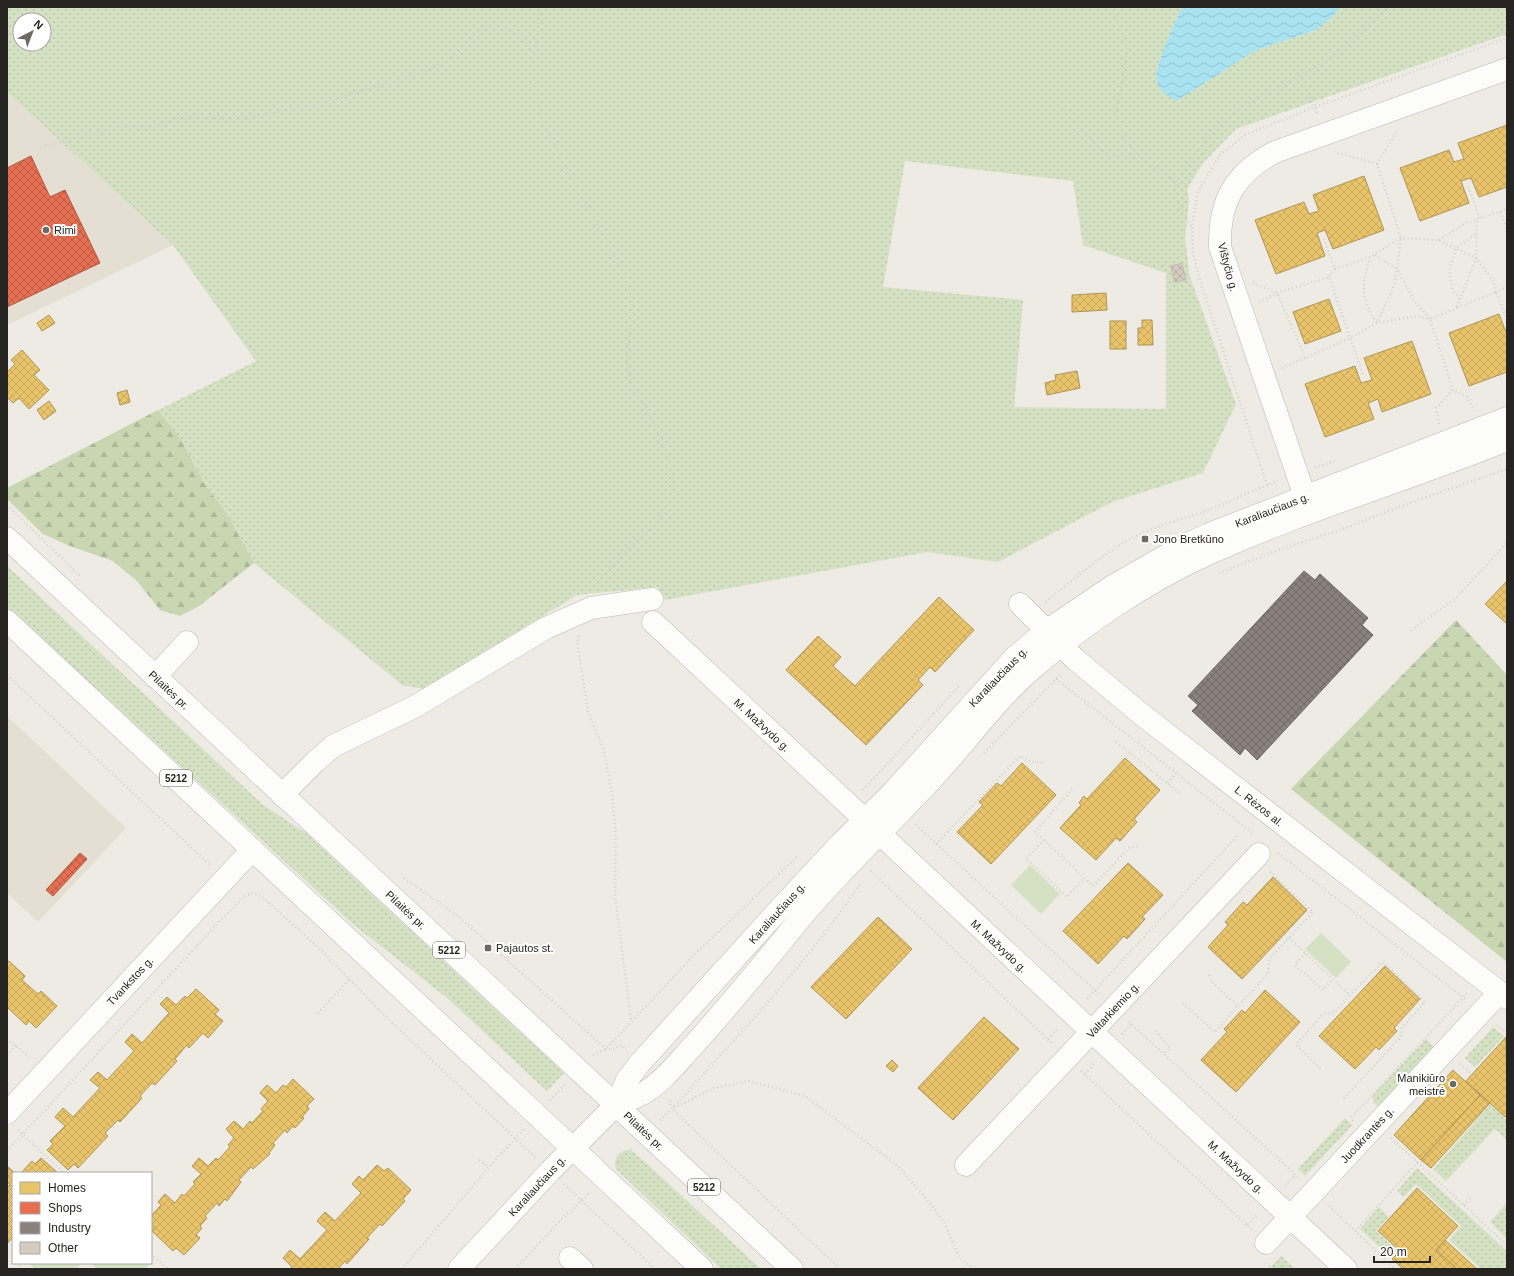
<svg xmlns="http://www.w3.org/2000/svg" width="1514" height="1276" viewBox="0 0 1514 1276" font-family="Arial,sans-serif">
<defs>
<pattern id="grass-dots" width="8" height="8" patternUnits="userSpaceOnUse"><rect width="8" height="8" fill="#d5e1c3"/><path d="M2 2h.1M6 6h.1" fill="none" stroke="#b7c1a7" stroke-width="1.8" stroke-linecap="round"/></pattern>
<pattern id="forest-firs" width="22" height="20" patternUnits="userSpaceOnUse"><rect width="22" height="20" fill="#c8d6b2"/><path d="M5 1l3.5 6h-7zM16 11l3.5 6h-7z" fill="#acb899"/></pattern>
<pattern id="water-waves" width="16" height="10" patternUnits="userSpaceOnUse"><rect width="16" height="10" fill="#a9e3f1"/><path d="M0 5q4-4 8 0t8 0" fill="none" stroke="#91c3ce"/></pattern>
<pattern id="homes-cross-hatch" width="8" height="8" patternUnits="userSpaceOnUse"><rect width="8" height="8" fill="#e9c46a"/><path d="M0 0l8 8M0 8l8-8" fill="none" stroke="#c8a85c"/></pattern>
<pattern id="shops-cross-hatch" width="8" height="8" patternUnits="userSpaceOnUse"><rect width="8" height="8" fill="#e76f51"/><path d="M0 0l8 8M0 8l8-8" fill="none" stroke="#bb5b43"/></pattern>
<pattern id="industry-cross-hatch" width="8" height="8" patternUnits="userSpaceOnUse"><rect width="8" height="8" fill="#8a817c"/><path d="M0 0l8 8M0 8l8-8" fill="none" stroke="#716965"/></pattern>
<pattern id="building-cross-hatch" width="8" height="8" patternUnits="userSpaceOnUse"><rect width="8" height="8" fill="#d5cbbe"/><path d="M0 0l8 8M0 8l8-8" fill="none" stroke="#b7aea3"/></pattern>
</defs>
<rect width="100%" height="100%" fill="#eeebe4"/>
<g fill="#e4dfd2">
<path d="M7 92 173 245 7 325Z"/>
<path d="M7 716 126 828 38 922 7 893Z"/>
</g>
<g fill="url(#grass-dots)" fill-rule="evenodd">
<path d="M7 7H1184L1179 13 1158 64 1177 101 1254 51 1316 30 1335 14 1340 7H1507V34L1236 129 1203 163 1187 189 1189 201 1185 239 1190 277 1236 404 1203 473 1112 502 998 562 927 552 665 600 658 587 577 595 424 689 402 685 254 563 226 512 205 485 180 438 158 410 256 361 173 245 7 92ZM20 20H44V44H20ZM905 161 1073 181 1083 245 1166 273V409L1014 407 1023 300 883 287Z"/>
<path d="M7 566 263 805 306 833 564 1073 547 1091 446 997 354 925 15 614 7 607Z"/>
<path d="M1493 1027 1504 1036 1475 1067 1465 1058Z"/>
<path d="M1426 1039 1435 1048 1380 1107C1375 1105 1373 1101 1372 1096Z"/>
<path d="M1490 1105 1506 1119 1507 1118V1140L1495 1129 1446 1181 1433 1169Z"/>
<path d="M1345 1118 1352 1125 1305 1176 1298 1169Z"/>
<path d="M628 1150 632 1151 645 1162 761 1269H721L616 1169C613 1159 618 1151 628 1150Z"/>
<path d="M1417 1168 1507 1251V1269H1481L1449 1240 1461 1226 1416 1184 1404 1197 1397 1191Z"/>
<path d="M1507 1203V1239L1490 1222Z"/>
<path d="M1379 1207 1389 1217 1376 1231 1394 1248 1388 1255 1360 1229Z"/>
<path d="M1281 1256 1295 1269H1269Z"/>
</g>
<g fill="url(#forest-firs)">
<path d="M158 410 180 438 205 485 226 512 254 563 199 606 180 616 160 610 137 581 113 561 70 546 43 534 7 499V488Z"/>
<path d="M1456 620 1507 675V962L1291 789Z"/>
</g>
<g fill="#d5e1c3">
<path d="M1030 865 1060 894 1041 914 1011 885Z"/>
<path d="M1321 933 1351 962 1336 978 1305 949Z"/>
<path d="M29 1263H82L76 1269H35Z"/>
<path d="M91 1263H151L145 1269H97Z"/>
</g>
<path fill="url(#water-waves)" d="M1184 7H1340L1335 14 1316 30 1254 51 1177 101C1168 96 1160 92 1157 82 1152 70 1174 26 1179 13Z"/>
<g fill="url(#homes-cross-hatch)" stroke="#ae9454">
<path d="M1507 125V187L1479 197 1471 178 1461 181 1469 203 1420 221 1400 168 1449 150 1454 162 1464 159 1458 143Z"/>
<path d="M1364 176 1384 230 1333 249 1325 230 1317 233 1325 256 1276 274 1255 220 1304 202 1309 214 1319 211 1313 195Z"/>
<path d="M1106 293 1107 310 1072 312V295Z"/>
<path d="M1329 299 1341 331 1305 344 1293 312Z"/>
<path d="M1499 314 1506 332H1507V372L1469 386 1449 333Z"/>
<path d="M49 315 55 323 42 331 37 323Z"/>
<path d="M1142 320H1152L1153 345H1138V328H1142Z"/>
<rect x="1110" y="321" width="16" height="28"/>
<path d="M1412 341 1431 394 1382 412 1378 399 1368 403 1374 419 1325 437 1305 384 1355 366 1361 383 1372 380 1364 358Z"/>
<path d="M22 350 40 370 34 375 49 390 29 409 19 398 13 403 7 397V372L15 364 11 360Z"/>
<path d="M1077 371 1080 388 1047 395 1045 383 1056 380 1055 375Z"/>
<path d="M127 390 130 402 120 405 117 393Z"/>
<path d="M49 401 56 411 44 420 37 410Z"/>
<path d="M1507 581V624L1485 604Z"/>
<path d="M939 597 974 630 935 672 930 667 918 680 923 685 866 745 786 670 818 636 841 657 833 666 855 686Z"/>
<path d="M1125 758 1160 790 1134 819 1137 822 1120 841 1116 838 1096 860 1060 828 1081 805 1079 803 1084 796 1087 799Z"/>
<path d="M1022 763 1056 795 991 864 957 832 983 805 979 802 997 783 1001 786Z"/>
<path d="M1128 863 1163 895 1142 917 1145 919 1127 939 1124 936 1098 964 1063 931Z"/>
<path d="M1273 877 1307 910 1242 979 1208 947 1228 925 1225 922 1243 902 1247 905Z"/>
<path d="M878 917 912 949 846 1019 811 987Z"/>
<path d="M9 961 25 976 22 980 38 994 41 991 57 1006 36 1028 29 1021 26 1025 7 1007V963Z"/>
<path d="M1385 966 1420 999 1394 1028 1397 1031 1379 1050 1376 1047 1355 1069 1319 1036Z"/>
<path d="M196 989 219 1010 215 1014 223 1021 208 1038 203 1033 189 1048 187 1045 175 1059 177 1061 155 1085 152 1083 140 1096 142 1098 120 1122 118 1120 105 1133 108 1136 78 1168 74 1164 68 1170 47 1150 53 1144 50 1141 65 1126 55 1117 63 1108 73 1117 100 1088 90 1080 98 1072 107 1080 134 1051 125 1042 132 1034 142 1043 169 1013 160 1004 167 997 176 1005 185 996 187 998Z"/>
<path d="M1265 990 1300 1022 1236 1092 1201 1060 1227 1032 1224 1029 1242 1010 1245 1013Z"/>
<path d="M984 1017 1019 1049 953 1120 918 1088Z"/>
<path d="M1506 1037 1507 1115 1505 1117 1466 1081Z"/>
<path d="M892 1060 898 1066 893 1072 886 1066Z"/>
<path d="M1453 1070 1480 1095 1421 1160 1394 1135Z"/>
<path d="M293 1079 314 1099 307 1106 309 1109 302 1117 304 1118 295 1128 293 1126 287 1133 285 1130 273 1143 275 1145 269 1153 270 1154 253 1169 251 1167 239 1180 241 1182 227 1201 225 1199 219 1206 217 1203 205 1216 207 1218 200 1226 202 1228 196 1235 200 1238 184 1255 176 1248 173 1251 152 1231 154 1228 151 1225V1216L161 1205 158 1202 165 1194 175 1203 182 1194 184 1196 195 1184 193 1182 201 1174 192 1166 199 1158 208 1166 216 1158 218 1160 230 1147 228 1145 234 1138 226 1129 234 1121 243 1129 250 1121 252 1123 263 1111 261 1109 268 1101 260 1093 267 1085 276 1093 283 1085 286 1087Z"/>
<path d="M1480 1095 1490 1103 1431 1168 1421 1160Z"/>
<path d="M41 1158 58 1173H21L32 1161 35 1164Z"/>
<path d="M377 1165 384 1171 388 1168 411 1190 403 1199 405 1201 382 1226 380 1224 367 1238 369 1239 347 1264 345 1261 338 1269H291L292 1267 283 1258 290 1250 300 1259 327 1230 317 1221 325 1212 335 1221 361 1193 352 1184 359 1176 363 1180Z"/>
<path d="M8 1167 15 1173H13V1237L7 1244V1188L10 1184 7 1182Z"/>
<path d="M1417 1188 1458 1226 1436 1250 1457 1269H1403L1392 1259 1400 1251 1378 1231Z"/>
<path d="M1445 1240 1477 1269H1457L1436 1250Z"/>
</g>
<g fill="url(#shops-cross-hatch)" stroke="#ad5842">
<path d="M31 156 50 197 65 190 100 263 7 307V168Z"/>
<path d="M80 853 87 859 53 896 46 890Z"/>
</g>
<path fill="url(#industry-cross-hatch)" stroke="#6c6560" d="M1304 571 1315 580 1320 574 1368 618 1362 625 1373 635 1257 760 1245 748 1240 755 1192 711 1198 705 1188 696Z"/>
<path fill="url(#building-cross-hatch)" stroke="#c3c0ba" d="M1182 263 1186 280 1174 282 1171 266Z"/>
<g fill="none" stroke-linecap="round" stroke-linejoin="round">
<defs>
<g id="minor">
<path d="M1305 497 1220 247C1219 201 1234 174 1275 152L1507 69"/>
<path d="M1020 604 1075 659 1141 714 1507 998"/>
<path d="M653 622 1346 1269"/>
<path d="M155 677 187 642"/>
<path d="M282 795 315 762 333 746 416 706 546 628 591 608 652 599"/>
<path d="M616 1105C624 1101 634 1099 642 1094 662 1083 677 1063 692 1047 728 1007 761 967 795 925 837 873 887 828 932 779 966 743 994 702 1032 669 1083 625 1146 582 1208 554 1305 510 1408 480 1507 440"/>
<path d="M7 1113 252 850"/>
<path d="M966 1165 1259 854"/>
<path d="M1266 1243 1500 992"/>
<path d="M570 1258 582 1269"/>
<path d="M459 1269 550 1171 616 1105 627 1080 640 1063 776 913 841 843 892 793 1015 657 1046 631 1111 587 1174 551 1209 534 1507 418"/>
</g>
<g id="major">
<path d="M7 538 792 1269"/>
<path d="M7 621 702 1269"/>
</g>
</defs>
<use href="#minor" stroke="#bab8b2" stroke-width="23"/>
<use href="#major" stroke="#bab8b2" stroke-width="23"/>
<g stroke="#d2d1cf" stroke-width="2.5" stroke-dasharray="1 3" stroke-linecap="butt">
<path d="M541 7 533 64 542 119 574 183 624 274 631 295 633 315 626 357 630 381 656 428 671 465 672 491 664 513 653 528 638 539 620 557 602 577 598 587"/>
<path d="M1112 7 1128 47 1116 114 1123 137 1137 155 1176 182"/>
<path d="M1381 7 1382 12 1390 7"/>
<path d="M1491 7 1494 9 1507 38"/>
<path d="M1301 75 1318 115"/>
<path d="M1062 107 1084 134 1109 156 1136 155"/>
<path d="M36 149 120 127 151 128 175 119 196 116 228 120 318 106 350 94 406 78 445 63 457 55 476 33 485 28 499 27 511 31 525 42 533 53"/>
<path d="M1377 164 1397 131"/>
<path d="M1468 187 1480 218"/>
<path d="M1500 212 1507 229"/>
<path d="M1191 226 1181 210 1177 196 1176 182 1214 128 1246 104 1332 59 1382 12"/>
<path d="M1324 239 1335 269 1329 277"/>
<path d="M1439 240 1464 224 1507 209"/>
<path d="M1375 255 1398 270 1415 302 1430 319 1453 390 1467 397 1474 411"/>
<path d="M1370 257C1362 285 1360 297 1377 323L1417 316 1430 319 1496 292 1507 320"/>
<path d="M1335 269 1370 257 1401 238 1438 240 1476 258 1494 282 1496 292 1507 287"/>
<path d="M1253 283 1277 293 1306 359"/>
<path d="M1459 299 1453 291 1449 271 1456 248 1476 234"/>
<path d="M1259 302 1277 293 1329 277 1363 375"/>
<path d="M1457 307 1476 258 1477 219"/>
<path d="M1282 368 1350 338 1377 323 1395 283 1401 238 1377 164 1336 152"/>
<path d="M1439 424 1436 408 1453 390"/>
<path d="M1315 468 1337 460"/>
<path d="M1267 485 1198 274 1193 253 1192 226 1198 192 1220 155 1245 135 1315 107 1507 38"/>
<path d="M7 505 80 576"/>
<path d="M1219 573 1281 549 1340 530 1407 504 1507 469"/>
<path d="M1046 602C1073 579 1111 546 1145 532 1164 523 1185 519 1205 511 1230 502 1253 490 1278 481"/>
<path d="M1411 630 1455 599 1507 543"/>
<path d="M579 636 577 642 588 711 603 748 612 792 616 838 615 895 631 1021"/>
<path d="M7 675 210 865"/>
<path d="M1056 679 1254 834"/>
<path d="M1116 742 1181 794"/>
<path d="M984 753 1062 673"/>
<path d="M1168 783 1176 773"/>
<path d="M1072 789 1035 832 1093 886 1129 848 1138 846"/>
<path d="M863 790 959 686"/>
<path d="M916 825 1099 994"/>
<path d="M1044 840 1026 859 1067 897 1084 878"/>
<path d="M936 844 1020 756 1028 761 1043 763"/>
<path d="M1278 853 1465 999"/>
<path d="M871 871 1053 1044"/>
<path d="M404 878 459 917 606 1049H613L622 1045 626 1049"/>
<path d="M1289 938 1350 995 1335 1012 1323 1014 1296 1045 1322 1070"/>
<path d="M1305 953 1295 965 1323 990 1333 979"/>
<path d="M1209 975 1212 982 1238 1006 1268 974 1269 959 1313 912 1270 872"/>
<path d="M1087 999 1237 836"/>
<path d="M1183 1003 1215 1032 1238 1006"/>
<path d="M318 1013 349 980"/>
<path d="M1129 1022 1299 1178"/>
<path d="M1497 1025 1507 1033"/>
<path d="M1156 1031 1170 1048 1164 1054"/>
<path d="M1122 1034 1131 1024"/>
<path d="M7 1039 32 1059"/>
<path d="M1048 1039 1058 1028"/>
<path d="M7 1055 16 1045"/>
<path d="M593 1055 606 1049 694 955 798 856"/>
<path d="M1460 1064 1472 1074"/>
<path d="M1081 1071 1252 1230"/>
<path d="M1085 1074 1095 1062"/>
<path d="M1344 1098 1401 1037 1402 1028 1425 1002 1383 962 1350 995"/>
<path d="M550 1100 565 1085"/>
<path d="M670 1100 672 1109 840 1269"/>
<path d="M674 1108 714 1088 749 1081 805 1096 898 1166 929 1202 944 1222 960 1259 975 1269"/>
<path d="M660 1120 672 1109C737 1036 806 965 860 884"/>
<path d="M1353 1121 1352 1117 1468 992"/>
<path d="M18 1130 64 1173"/>
<path d="M1391 1138 1507 1245"/>
<path d="M7 1151 219 922 244 897 252 893 261 896 321 950 386 1017 536 1158"/>
<path d="M479 1160 489 1167"/>
<path d="M617 1164 633 1147"/>
<path d="M564 1184 655 1269"/>
<path d="M1285 1186 1294 1176"/>
<path d="M1464 1205 1470 1198"/>
<path d="M1329 1206 1395 1269"/>
<path d="M1247 1225 1258 1214"/>
<path d="M1355 1231 1418 1162"/>
<path d="M151 1254 168 1269"/>
<path d="M1266 1263 1272 1269"/>
<path d="M16 1269 22 1263"/>
<path d="M402 1269 489 1167 524 1129"/>
<path d="M515 1269 562 1219 590 1192"/>
</g>
<use href="#minor" stroke="#fcfcfb" stroke-width="22"/>
<use href="#major" stroke="#fcfcfb" stroke-width="22"/>
</g>
<g fill="#6c6a65" stroke="#fff" stroke-width="1.5">
<circle cx="46" cy="230" r="4"/>
<rect x="1141" y="535" width="8" height="8" rx="2"/>
<rect x="484" y="944" width="8" height="8" rx="2"/>
<circle cx="1453" cy="1084" r="4"/>
</g>
<g text-anchor="middle" stroke-width="4" stroke-linejoin="round" paint-order="stroke">
<g fill="#fff" stroke="#676663" stroke-width="1">
<rect x="160" y="770" width="32" height="16" rx="3"/>
<rect x="433" y="942" width="32" height="16" rx="3"/>
<rect x="688" y="1179" width="32" height="16" rx="3"/>
</g>
<g font-size="10" font-weight="bold" fill="#262420">
<text x="176" y="782">5212</text>
<text x="449" y="954">5212</text>
<text x="704" y="1191">5212</text>
</g>
<g font-size="11" fill="#262420" stroke="#fff" text-anchor="start">
<text x="54" y="234">Rimi</text>
<text x="1153" y="543">Jono Bretkūno</text>
<text x="496" y="952">Pajautos st.</text>
<text x="1445" y="1082" text-anchor="end">Manikiūro<tspan x="1445" dy="13">meistrė</tspan></text>
</g>
<g font-size="11" fill="#262420" stroke="#fff">
<text transform="translate(1228 267) rotate(75)" y="4">Vištyčio g.</text>
<text transform="translate(1272 510) rotate(-21)" y="4">Karaliaučiaus g.</text>
<text transform="translate(998 677) rotate(-46)" y="4">Karaliaučiaus g.</text>
<text transform="translate(169 690) rotate(43)" y="4">Pilaitės pr.</text>
<text transform="translate(762 725) rotate(43)" y="4">M. Mažvydo g.</text>
<text transform="translate(1259 806) rotate(38)" y="4">L. Rėzos al.</text>
<text transform="translate(406 910) rotate(43)" y="4">Pilaitės pr.</text>
<text transform="translate(777 913) rotate(-48)" y="4">Karaliaučiaus g.</text>
<text transform="translate(999 946) rotate(43)" y="4">M. Mažvydo g.</text>
<text transform="translate(130 981) rotate(-47)" y="4">Tvankstos g.</text>
<text transform="translate(1113 1010) rotate(-47)" y="4">Valtarkiemio g.</text>
<text transform="translate(644 1131) rotate(43)" y="4">Pilaitės pr.</text>
<text transform="translate(1367 1135) rotate(-47)" y="4">Juodkrantės g.</text>
<text transform="translate(1236 1167) rotate(43)" y="4">M. Mažvydo g.</text>
<text transform="translate(537 1186) rotate(-47)" y="4">Karaliaučiaus g.</text>
</g>
</g>
<rect width="1514" height="1276" fill="none" stroke="#262420" stroke-width="16"/>
<rect x="12" y="1172" width="140" height="92" fill="#ffffff" stroke="#a8a7a6"/>
<rect x="20" y="1182" width="20" height="12" fill="#e9c46a" stroke="#a8a7a6"/>
<text x="48" y="1192" font-size="12" fill="#262420">Homes</text>
<rect x="20" y="1202" width="20" height="12" fill="#e76f51" stroke="#a8a7a6"/>
<text x="48" y="1212" font-size="12" fill="#262420">Shops</text>
<rect x="20" y="1222" width="20" height="12" fill="#8a817c" stroke="#a8a7a6"/>
<text x="48" y="1232" font-size="12" fill="#262420">Industry</text>
<rect x="20" y="1242" width="20" height="12" fill="#d5cbbe" stroke="#a8a7a6"/>
<text x="48" y="1252" font-size="12" fill="#262420">Other</text>
<g transform="translate(32 32) rotate(42)"><circle r="19" fill="#ffffff" stroke="#a8a7a6"/>
<path d="M0-3L7 15L0 10L-7 15Z" fill="#6c6a65"/>
<text y="-6" font-size="11" font-weight="bold" text-anchor="middle" fill="#262420">N</text>
</g>
<path d="M1374 1256v6h56v-6" fill="none" stroke="#262420" stroke-width="2"/>
<text x="1380" y="1256" font-size="12" fill="#262420" stroke="#ffffff" stroke-width="3" paint-order="stroke">20 m</text>
</svg>
